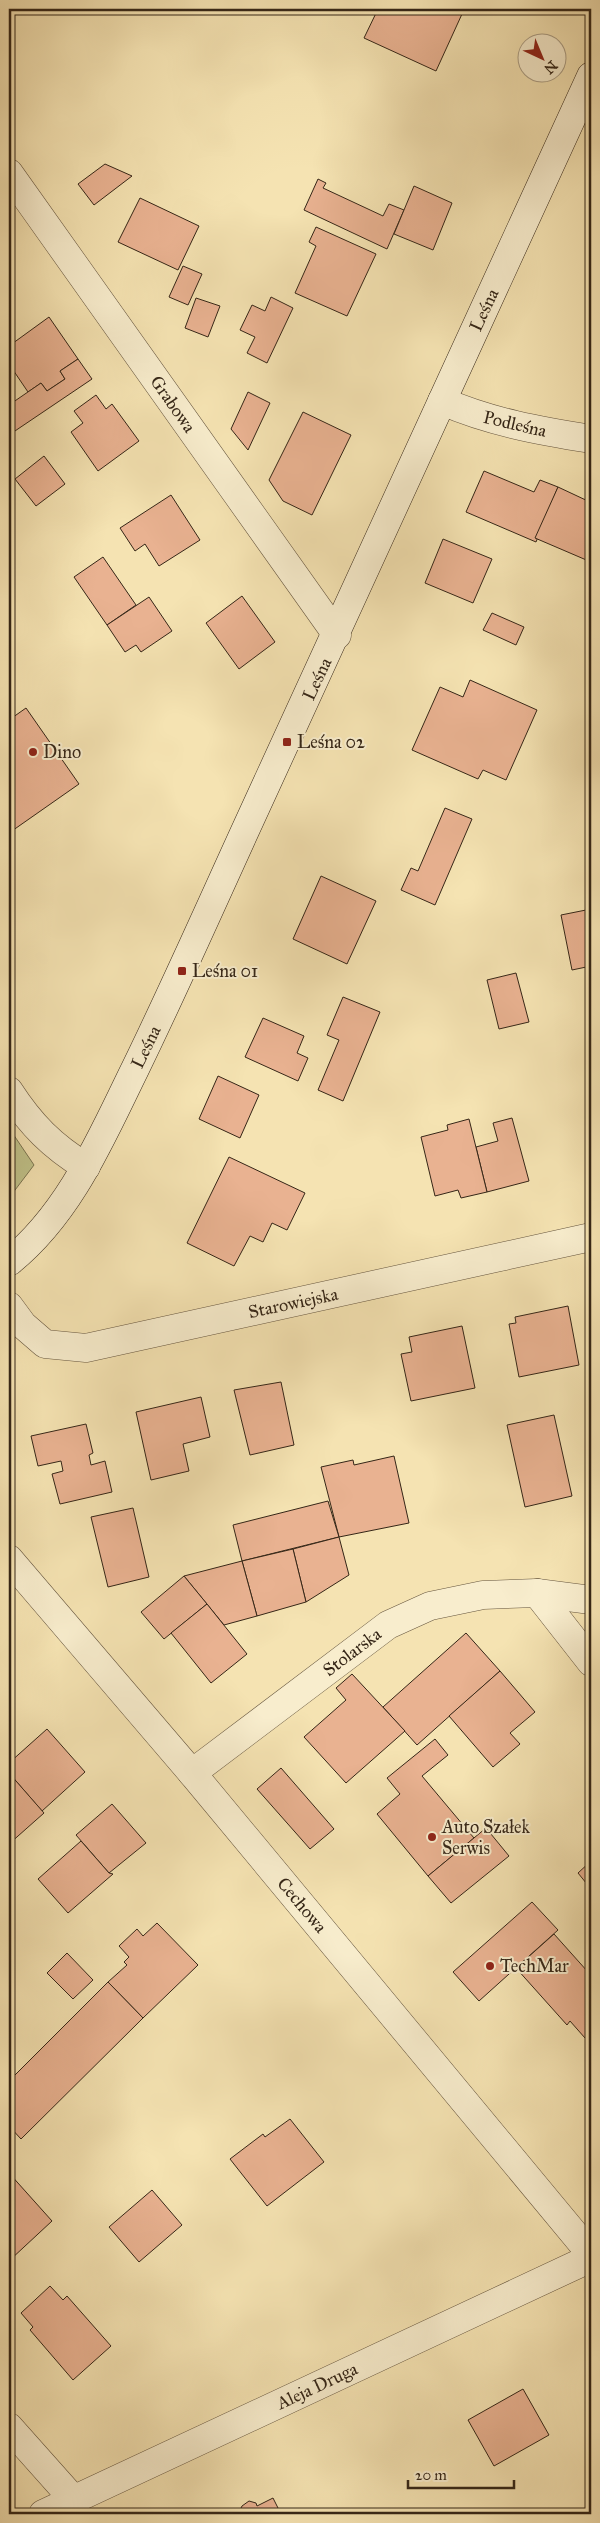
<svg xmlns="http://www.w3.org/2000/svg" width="600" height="2523" viewBox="0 0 600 2523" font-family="'IM FELL Great Primer',serif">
<rect width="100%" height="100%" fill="#f5e3b2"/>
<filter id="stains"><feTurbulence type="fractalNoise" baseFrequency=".004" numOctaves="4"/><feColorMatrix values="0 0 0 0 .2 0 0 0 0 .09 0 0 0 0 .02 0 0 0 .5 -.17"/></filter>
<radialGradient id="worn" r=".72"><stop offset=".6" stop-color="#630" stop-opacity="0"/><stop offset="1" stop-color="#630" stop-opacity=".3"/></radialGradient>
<path fill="#c0c289" stroke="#7a7450" d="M9 1128 34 1165 9 1198Z"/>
<g fill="#e9b291" stroke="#352617">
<path d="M378 9H451L462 14 436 71 364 38Z"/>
<path d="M105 164 132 176 94 205 78 184Z"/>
<path d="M318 179 326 183 323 188 383 216 389 204 404 210 387 249 304 210Z"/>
<path d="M414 186 452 203 433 250 394 234Z"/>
<path d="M140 198 199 226 178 270 118 242Z"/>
<path d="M316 227 376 254 347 316 295 293 316 246 309 242Z"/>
<path d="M183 266 202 274 188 305 169 297Z"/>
<path d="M271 297 293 308 267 363 247 353 255 337 240 330 252 305 265 311Z"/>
<path d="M196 298 220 306 208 337 185 328Z"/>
<path d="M49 317 78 359 60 371 65 379 47 391 41 383 28 392 9 364V346Z"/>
<path d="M78 359 92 379 9 435V405L41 383 47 391 65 379 60 371Z"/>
<path d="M248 392 270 403 248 450 231 429Z"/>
<path d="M96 395 106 409 112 404 139 441 98 471 71 432 83 423 74 411Z"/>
<path d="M303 412 351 435 312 515 283 501 269 480Z"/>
<path d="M44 456 65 484 36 506 15 479Z"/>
<path d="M484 471 534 492 540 480 558 487 536 542 466 512Z"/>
<path d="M558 487 590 502 591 500V562L535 538Z"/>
<path d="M171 495 200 540 159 566 145 544 135 551 120 528Z"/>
<path d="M443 539 492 559 473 603 425 583Z"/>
<path d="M103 557 136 605 107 625 74 577Z"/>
<path d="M242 596 275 642 239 669 206 623Z"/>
<path d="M149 597 172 631 141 652 136 645 125 652 107 625Z"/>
<path d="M492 613 524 627 516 645 483 630Z"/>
<path d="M470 680 537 710 506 780 483 770 478 779 412 750 440 687 463 697Z"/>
<path d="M26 708 79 784 9 833V720Z"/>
<path d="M445 808 472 819 435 905 401 890 411 868 418 871Z"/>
<path d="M321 876 376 901 347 964 293 939Z"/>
<path d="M591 909V966L572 970 561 915Z"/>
<path d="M516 973 529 1022 499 1029 487 980Z"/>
<path d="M343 997 380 1012 343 1101 318 1090 339 1040 327 1035Z"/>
<path d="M263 1018 304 1036 297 1053 308 1058 298 1081 245 1057Z"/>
<path d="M218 1076 259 1095 240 1138 199 1119Z"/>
<path d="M512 1118 529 1181 487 1192 476 1147 498 1141 493 1123Z"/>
<path d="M469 1119 487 1192 461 1198 458 1190 435 1196 421 1137 448 1130 447 1125Z"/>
<path d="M229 1157 305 1193 287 1230 272 1223 263 1242 250 1236 234 1266 187 1243Z"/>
<path d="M568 1306 579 1365 519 1377 509 1324 516 1323 515 1317Z"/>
<path d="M462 1326 475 1388 411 1401 401 1354 412 1352 409 1337Z"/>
<path d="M281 1382 294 1445 250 1455 234 1390Z"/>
<path d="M201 1397 210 1437 183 1444 189 1471 151 1480 136 1412Z"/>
<path d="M554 1415 572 1496 525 1507 507 1425Z"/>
<path d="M86 1424 93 1453 89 1455 91 1465 105 1461 112 1492 60 1504 52 1474 63 1471 61 1461 38 1466 31 1436Z"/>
<path d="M394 1456 409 1523 339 1537 321 1467 353 1460 354 1465Z"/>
<path d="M328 1501 339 1537 242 1561 233 1525Z"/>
<path d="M133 1508 149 1577 108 1587 91 1517Z"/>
<path d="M339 1537 349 1575 306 1602 293 1549Z"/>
<path d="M293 1549 306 1602 257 1616 242 1561Z"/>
<path d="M242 1561 257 1616 224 1625 184 1576Z"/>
<path d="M184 1576 207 1604 164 1639 141 1612Z"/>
<path d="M207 1604 247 1654 211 1683 171 1633Z"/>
<path d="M466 1633 500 1671 417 1745 383 1707Z"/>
<path d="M500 1671 535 1712 510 1733 520 1744 493 1767 449 1716Z"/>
<path d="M352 1674 405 1731 346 1783 304 1737 346 1700 336 1688Z"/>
<path d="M47 1729 85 1772 42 1811 9 1773V1763Z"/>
<path d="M435 1739 448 1755 422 1776 474 1838 428 1876 377 1814 400 1794 387 1778Z"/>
<path d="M281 1768 334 1829 310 1849 257 1789Z"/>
<path d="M9 1773 44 1813 9 1844Z"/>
<path d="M112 1804 146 1843 109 1873 76 1835Z"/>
<path d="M486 1828 509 1856 451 1903 428 1876Z"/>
<path d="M81 1841 109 1873 113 1874 68 1913 38 1879Z"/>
<path d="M591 1861V1889L578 1873Z"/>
<path d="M532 1902 558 1930 479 2001 453 1972Z"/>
<path d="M157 1923 198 1965 143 2018 108 1982 127 1965 124 1962 129 1957 119 1946 137 1929 143 1936Z"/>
<path d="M554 1934 588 1972 591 1970V2032L585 2038 570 2021 567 2025 516 1968Z"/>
<path d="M67 1953 93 1980 73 1999 47 1973Z"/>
<path d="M108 1982 143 2018 21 2139 9 2126V2081Z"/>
<path d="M290 2119 324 2162 267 2206 230 2159 263 2134 265 2137Z"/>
<path d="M9 2173 52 2221 10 2260 9 2258Z"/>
<path d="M152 2190 182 2225 139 2262 109 2227Z"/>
<path d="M50 2286 63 2300 67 2296 111 2346 73 2380 30 2330 33 2327 21 2313Z"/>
<path d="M523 2389 549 2435 494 2466 468 2420Z"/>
<path d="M273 2498 281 2514H240L239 2512 242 2506 249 2501 256 2503 257 2506Z"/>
</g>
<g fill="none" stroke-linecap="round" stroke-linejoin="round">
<defs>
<g id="street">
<path d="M9 173 337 635"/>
<path d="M442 401C490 422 540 431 591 439"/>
<path d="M9 1091C31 1125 52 1146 86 1167"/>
<path d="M9 1306 23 1325 45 1344 86 1348 591 1237"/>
<path d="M9 1559 192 1773 591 2254"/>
<path d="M537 1593 591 1662"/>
<path d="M192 1773 388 1625 430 1606 483 1595 537 1593 591 1600"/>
<path d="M9 2427 74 2500"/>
<path d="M43 2514 591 2258"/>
</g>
<path id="secondary" d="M9 1262C70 1213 101 1138 135 1069 173 991 208 912 244 833 361 581 475 328 591 76"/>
</defs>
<use href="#street" stroke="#65553e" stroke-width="29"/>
<use href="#secondary" stroke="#352617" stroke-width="29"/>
<use href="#street" stroke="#f8edcd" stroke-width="28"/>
<use href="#secondary" stroke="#f8edcd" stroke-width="28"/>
</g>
<g fill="#8f2418" stroke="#f8edcd" stroke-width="2">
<rect x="282" y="737" width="10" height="10" rx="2.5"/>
<circle cx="33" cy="752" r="5"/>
<rect x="177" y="966" width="10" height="10" rx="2.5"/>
<circle cx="432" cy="1837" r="5"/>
<circle cx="490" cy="1966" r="5"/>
</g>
<g text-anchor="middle" stroke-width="4" stroke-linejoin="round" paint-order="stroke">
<g font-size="18" fill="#352617" stroke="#f8edcd">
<text transform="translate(484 310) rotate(-65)" y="6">Leśna</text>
<text transform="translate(173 404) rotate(55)" y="6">Grabowa</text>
<text transform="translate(515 424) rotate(13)" y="6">Podleśna</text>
<text transform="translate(317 679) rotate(-65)" y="6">Leśna</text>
<text transform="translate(146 1047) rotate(-64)" y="6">Leśna</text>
<text transform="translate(293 1303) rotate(-12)" y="6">Starowiejska</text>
<text transform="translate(352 1652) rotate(-37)" y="6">Stolarska</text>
<text transform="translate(302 1905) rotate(50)" y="6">Cechowa</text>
<text transform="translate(317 2386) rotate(-25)" y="6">Aleja Druga</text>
</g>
<g font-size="18" fill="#352617" stroke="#f8edcd" text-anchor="start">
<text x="297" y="748">Leśna 02</text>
<text x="43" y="758">Dino</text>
<text x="192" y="977">Leśna 01</text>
<text x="442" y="1833">Auto Szałek<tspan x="442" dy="21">Serwis</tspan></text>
<text x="500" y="1972">TechMar</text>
</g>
</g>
<rect width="600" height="2523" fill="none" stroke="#f5e3b2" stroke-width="30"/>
<rect x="10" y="10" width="580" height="2503" fill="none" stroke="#352617" stroke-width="2.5"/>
<rect x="15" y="15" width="570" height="2493" fill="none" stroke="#352617"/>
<g transform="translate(542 58) rotate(136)"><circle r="24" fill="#f8edcd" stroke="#aa9d84"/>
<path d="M0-4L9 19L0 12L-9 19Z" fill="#8f2418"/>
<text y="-8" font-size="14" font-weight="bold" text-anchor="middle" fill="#352617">N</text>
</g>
<path d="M408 2480v8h106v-8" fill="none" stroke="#352617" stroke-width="2.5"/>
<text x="415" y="2480" font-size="15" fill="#352617" stroke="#f8edcd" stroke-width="4" paint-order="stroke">20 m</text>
<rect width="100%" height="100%" filter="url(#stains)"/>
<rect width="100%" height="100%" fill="url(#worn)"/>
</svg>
